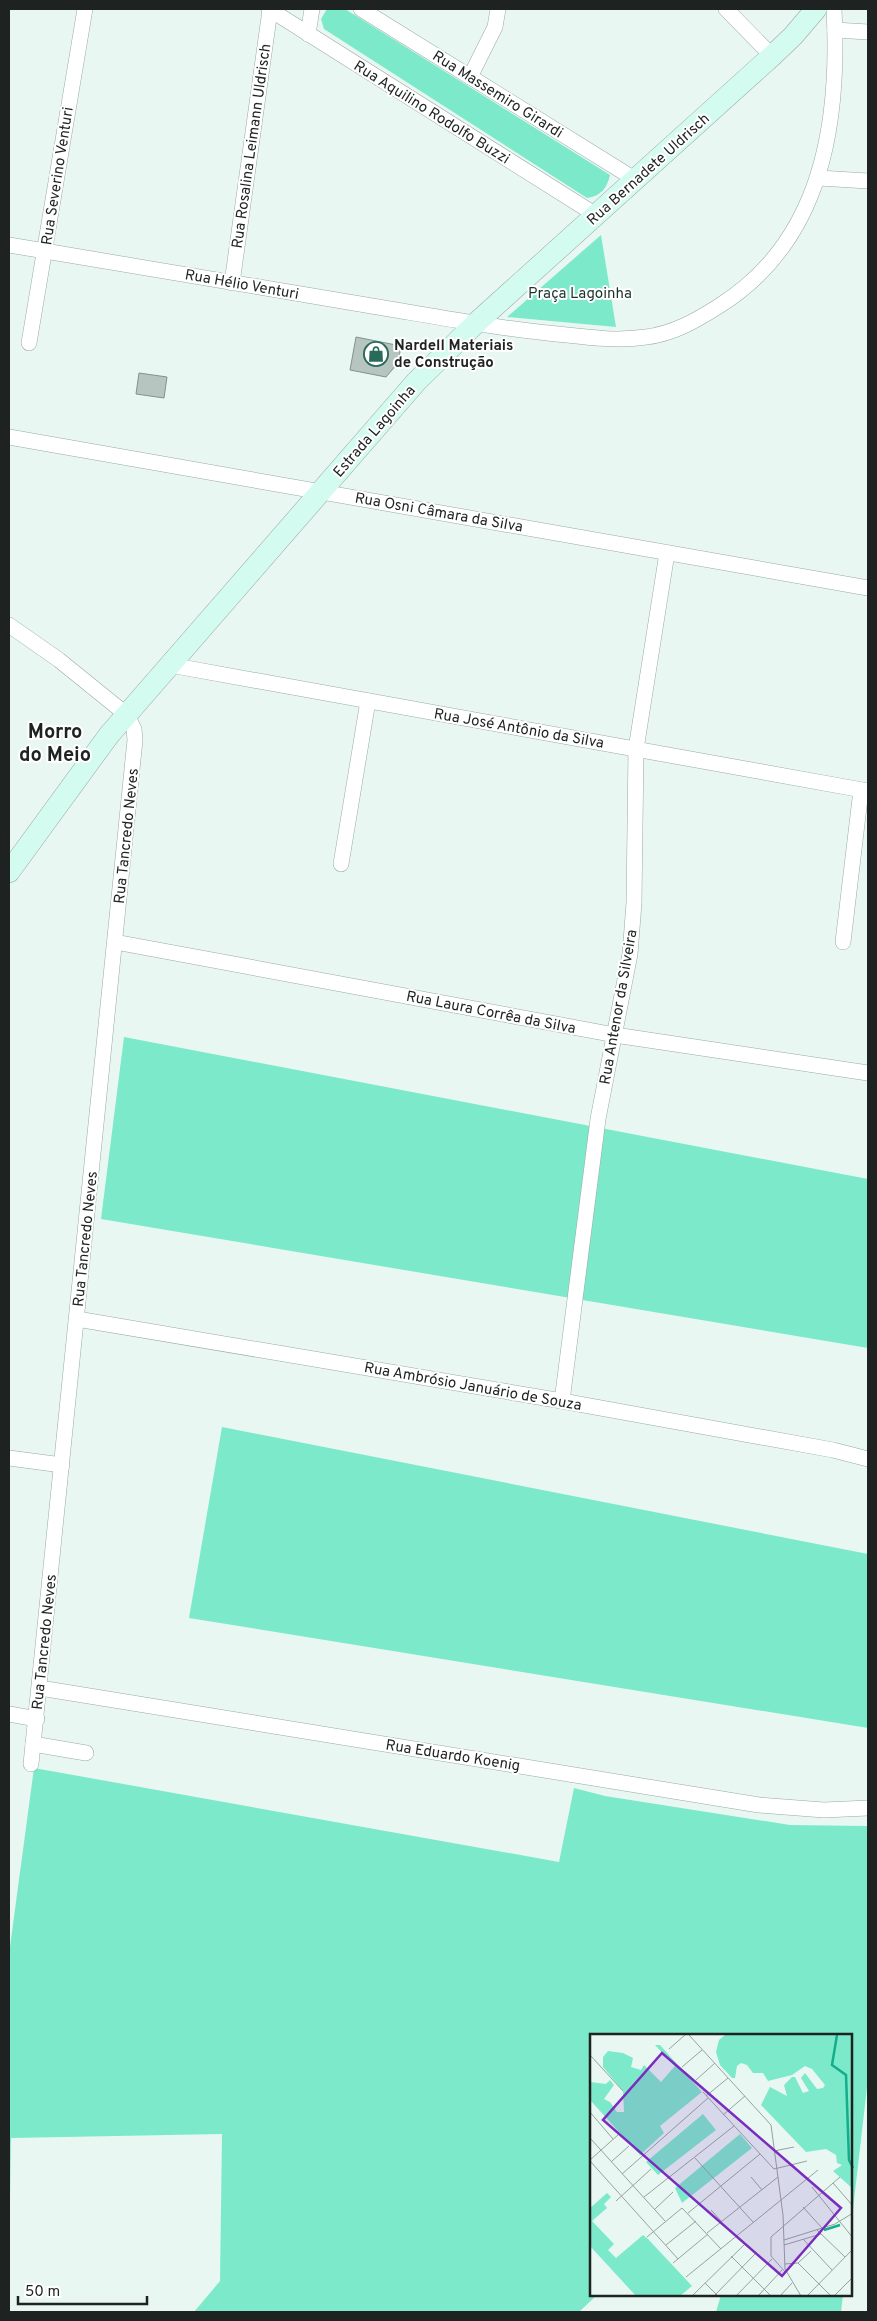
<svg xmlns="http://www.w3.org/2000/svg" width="877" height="2321" viewBox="0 0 877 2321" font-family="Overpass,sans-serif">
<rect width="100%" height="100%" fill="#e8f7f2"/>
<g fill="#7ceaca">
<path d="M327 9H345L610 175C607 188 601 196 587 198L324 29 321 19Z"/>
<path d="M601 235 616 327 507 317Z"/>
<path d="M124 1037 868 1179V1348L101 1219Z"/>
<path d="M222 1427 868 1554V1728L189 1618Z"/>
<path d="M34 1768 559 1862 574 1788 605 1796 790 1825 868 1826V2079L851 2226V2035H591V2295H597L579 2312H194L220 2281 222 2134 11 2138 9 2263V1954Z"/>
<path d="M721 2295H843L841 2312H716Z"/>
</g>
<g fill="#b6c5c0" stroke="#84928d">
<path d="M356 337 401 346 398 363 386 377 350 370Z"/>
<path d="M139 373 167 377 164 398 136 394Z"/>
</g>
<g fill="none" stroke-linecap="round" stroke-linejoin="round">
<defs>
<g id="street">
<path d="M269 9 596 215"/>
<path d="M361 9 636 180"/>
<path d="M726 9 772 56"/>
<path d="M835 30 868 32"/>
<path d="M308 34 312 9"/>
<path d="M470 77 495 27 498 9"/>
<path d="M819 178 868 181"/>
<path d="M9 245C128 265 247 285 366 305 433 316 499 329 567 335 593 338 620 341 646 337 673 334 697 320 719 306 823 241 840 122 834 9"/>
<path d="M232 283 270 10"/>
<path d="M29 343 85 9"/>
<path d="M9 437 868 588"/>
<path d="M9 625 59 660 127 715 134 729 135 740 31 1764"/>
<path d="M170 665 868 791"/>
<path d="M341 864 368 701"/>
<path d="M115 942 615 1035 868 1073"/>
<path d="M843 942 861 790"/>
<path d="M77 1319 562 1401 833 1450 868 1459"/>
<path d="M562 1401 598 1119 630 954 634 903 636 749 667 553"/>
<path d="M9 1458 62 1465"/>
<path d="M40 1688 759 1805 824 1810 868 1808"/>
<path d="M9 1714 37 1719"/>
<path d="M33 1744 86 1753"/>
</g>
<path id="secondary" d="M9 872 109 735 416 382 475 324 772 56 793 36 816 9"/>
</defs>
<use href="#street" stroke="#9ba9a4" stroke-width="16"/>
<use href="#secondary" stroke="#9ba9a4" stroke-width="22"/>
<use href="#street" stroke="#fff" stroke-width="15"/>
<use href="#secondary" stroke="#d3fbf0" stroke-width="21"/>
</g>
<defs>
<symbol id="shop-ring" viewBox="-11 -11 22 22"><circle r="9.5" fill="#fff" stroke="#2a6a59" stroke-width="1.5"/><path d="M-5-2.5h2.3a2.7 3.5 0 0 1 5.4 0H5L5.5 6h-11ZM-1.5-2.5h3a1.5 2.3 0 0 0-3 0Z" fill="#2a6a59"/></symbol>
</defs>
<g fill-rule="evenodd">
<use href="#shop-ring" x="362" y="340" width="28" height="28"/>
</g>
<g text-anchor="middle" stroke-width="4" stroke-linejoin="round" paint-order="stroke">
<g font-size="15" fill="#1e2321" stroke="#fff">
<text transform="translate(498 94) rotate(32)" y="5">Rua Massemiro Girardi</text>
<text transform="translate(432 112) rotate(32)" y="5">Rua Aquilino Rodolfo Buzzi</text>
<text transform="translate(251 146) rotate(-82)" y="5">Rua Rosalina Leimann Uldrisch</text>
<text transform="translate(648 169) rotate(-42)" y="5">Rua Bernadete Uldrisch</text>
<text transform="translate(57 176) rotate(-81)" y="5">Rua Severino Venturi</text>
<text transform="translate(242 284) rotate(10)" y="5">Rua Hélio Venturi</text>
<text transform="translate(374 431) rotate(-49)" y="5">Estrada Lagoinha</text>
<text transform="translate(439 512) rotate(10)" y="5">Rua Osni Câmara da Silva</text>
<text transform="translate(519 728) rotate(10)" y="5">Rua José Antônio da Silva</text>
<text transform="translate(126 836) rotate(-84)" y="5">Rua Tancredo Neves</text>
<text transform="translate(618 1007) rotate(-80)" y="5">Rua Antenor da Silveira</text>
<text transform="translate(491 1012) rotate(11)" y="5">Rua Laura Corrêa da Silva</text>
<text transform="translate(85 1239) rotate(-84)" y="5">Rua Tancredo Neves</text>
<text transform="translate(473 1386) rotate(10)" y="5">Rua Ambrósio Januário de Souza</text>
<text transform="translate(44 1642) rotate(-84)" y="5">Rua Tancredo Neves</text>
<text transform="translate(453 1755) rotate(9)" y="5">Rua Eduardo Koenig</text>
</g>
<g font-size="15" fill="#1c332c" stroke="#fff">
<text x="580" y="298">Praça Lagoinha</text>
</g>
<g font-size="15" font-weight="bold" fill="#1e2321" stroke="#fff" text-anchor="start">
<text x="394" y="350">Nardell Materiais<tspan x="394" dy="17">de Construção</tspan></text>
</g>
<g font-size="20" font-weight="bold" fill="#1e2321" stroke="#fff">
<text x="55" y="738">Morro<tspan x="55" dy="23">do Meio</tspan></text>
</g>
</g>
<g transform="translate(590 2034)">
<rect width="262" height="262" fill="#e8f7f2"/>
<path d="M135 1H262V154L243 137 252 131 247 129 246 121 236 115 216 118 171 71 180 53 197 62 194 51 202 43H205L213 59 219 57 211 44 215 39 227 55 233 54 235 51 222 35 215 32 202 41 178 47 173 39H163L157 31 151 29 147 32 145 44H142L130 31 126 18 129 6ZM65 11H70L112 58 70 92 74 99 50 121 0 66V48L16 50 20 46 24 51 14 65 20 68 27 78H34L33 57 13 33V23L18 17 33 19 43 24 41 33 51 36 54 31 71 48 85 32ZM113 80 126 96 68 141 56 128ZM150 100 162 114 92 169 85 154ZM17 159 21 163 14 170 17 174 2 187 24 210 18 216 26 224 53 201 58 205 102 252 90 262H46L0 212V174Z" fill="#7ceaca"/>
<path fill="none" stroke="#14ad8d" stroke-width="2.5" d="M247 1 242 31 256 41 259 126 263 134M234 196 250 191"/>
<path fill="none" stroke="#97a29e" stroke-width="1" d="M99 1 181 91 193 181 195 235 211 262M79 15 95 1M0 21 33 57M92 33 112 16M106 46 125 29M113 58 184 135 217 127M116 62 138 44M0 78 23 105M133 81 155 62M0 104 75 187M184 117 204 113M105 124 163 188M0 126 29 100M0 127 88 225M21 128 39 112M32 140 118 64M161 143 172 156M243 149 263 172M222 153 263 204M54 163 144 92M26 167 61 135M213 173 232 194M65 175 83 158M121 176 132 188M98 179 170 120M227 196 255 223M117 199 188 143M57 203 92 174 131 215M213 205 242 236M194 206 245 190 263 179M76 211 106 187M194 211 231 200M141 222 181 262M83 229 118 200M208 229 241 262M195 230 208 229 221 217M196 239 181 222V203L250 143M96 243 228 136M115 249 128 262M102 262 155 210M124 262 165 220M146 262 182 225M168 262 192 236M190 262 202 249M217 262 263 215M244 262 263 243"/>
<path fill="#7b2cbf" fill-opacity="0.15" stroke="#7b2cbf" stroke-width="2.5" d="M72 19 251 174 192 242 13 86Z"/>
<rect width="262" height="262" fill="none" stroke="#1e2321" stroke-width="2.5"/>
</g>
<rect width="877" height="2321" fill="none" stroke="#1e2321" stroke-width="20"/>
<path d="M18 2296v8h129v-8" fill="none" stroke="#1e2321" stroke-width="2.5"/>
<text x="25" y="2296" font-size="15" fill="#1e2321" stroke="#ffffff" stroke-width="4" paint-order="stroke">50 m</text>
</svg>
